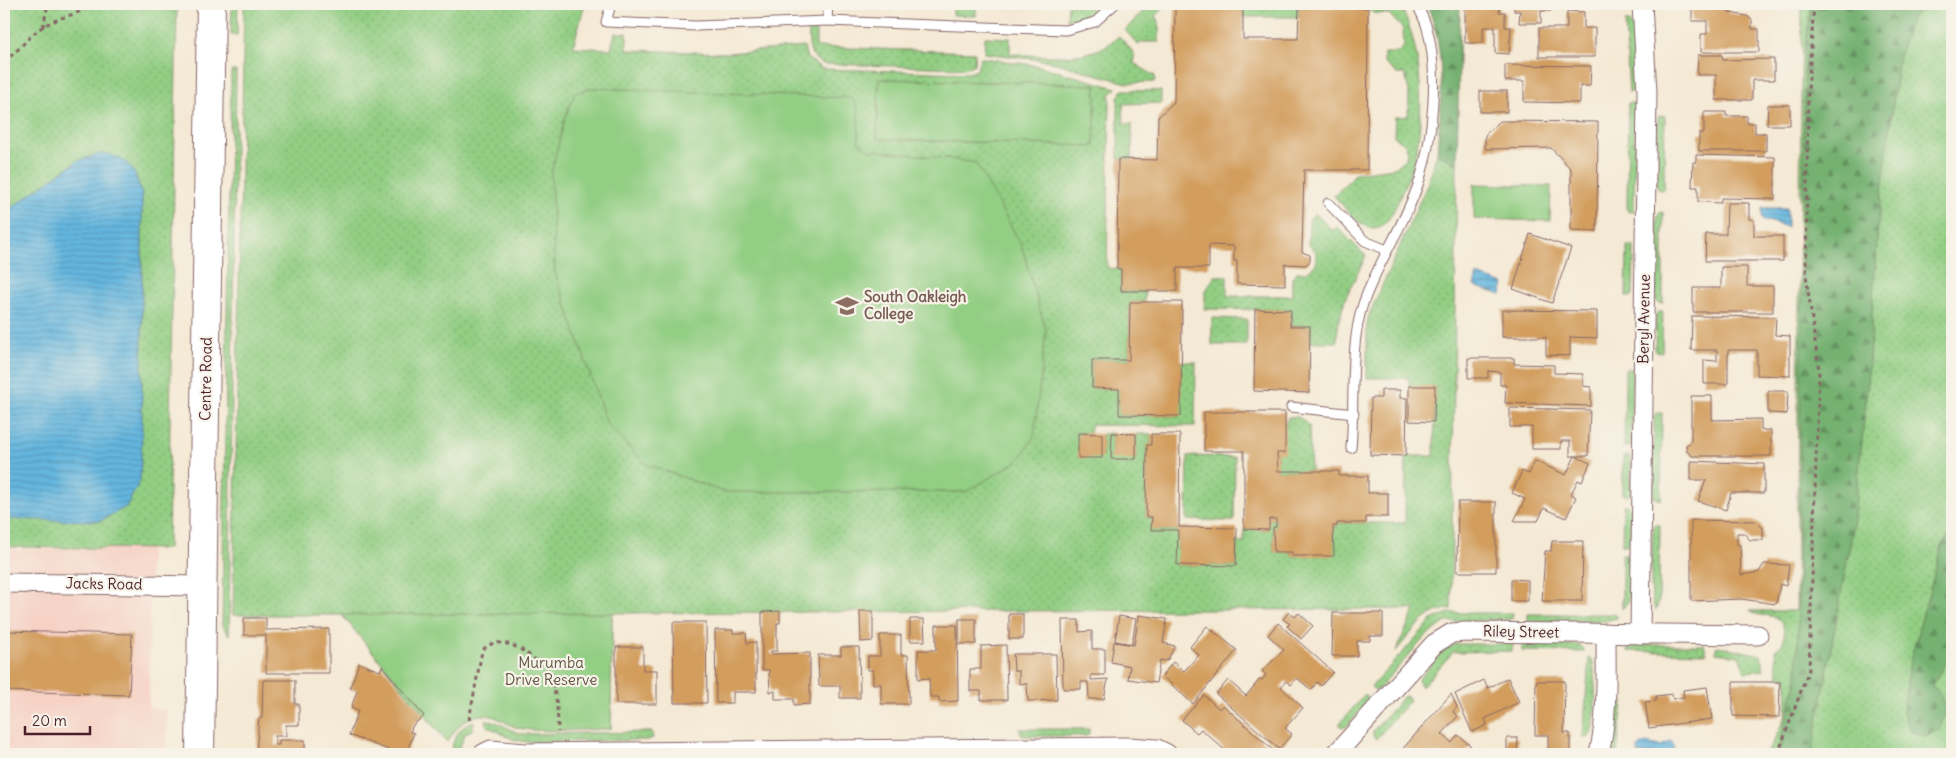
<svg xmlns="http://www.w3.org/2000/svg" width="1956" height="758" viewBox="0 0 1956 758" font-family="Delius,sans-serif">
<defs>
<pattern id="grass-dots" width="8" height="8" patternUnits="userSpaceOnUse" patternTransform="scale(1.25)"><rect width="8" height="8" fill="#92ce83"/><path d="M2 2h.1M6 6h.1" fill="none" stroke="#7fb071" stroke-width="1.8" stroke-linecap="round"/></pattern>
<pattern id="forest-firs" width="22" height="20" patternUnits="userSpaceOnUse" patternTransform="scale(1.25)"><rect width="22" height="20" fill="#75b171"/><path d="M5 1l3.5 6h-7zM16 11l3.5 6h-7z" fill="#628f5d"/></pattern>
<pattern id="water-rules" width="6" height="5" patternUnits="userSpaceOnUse" patternTransform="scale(1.25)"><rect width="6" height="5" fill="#64b6df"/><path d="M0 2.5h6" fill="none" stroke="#5493b5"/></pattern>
</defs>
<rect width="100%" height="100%" fill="#f7f3e8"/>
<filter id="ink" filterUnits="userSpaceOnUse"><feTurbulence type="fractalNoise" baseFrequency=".02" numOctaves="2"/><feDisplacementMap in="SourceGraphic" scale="10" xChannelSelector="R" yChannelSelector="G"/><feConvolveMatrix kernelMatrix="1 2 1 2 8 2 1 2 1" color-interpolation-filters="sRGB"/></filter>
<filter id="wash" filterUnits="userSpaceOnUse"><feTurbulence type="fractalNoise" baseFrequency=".0096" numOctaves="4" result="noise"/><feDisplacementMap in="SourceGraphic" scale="20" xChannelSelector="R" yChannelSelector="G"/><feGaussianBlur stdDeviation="1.12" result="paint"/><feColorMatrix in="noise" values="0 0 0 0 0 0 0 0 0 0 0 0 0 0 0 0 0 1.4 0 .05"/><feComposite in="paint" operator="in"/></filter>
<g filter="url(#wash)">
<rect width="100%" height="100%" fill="#f4e9d4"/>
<path fill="#f6d2c5" d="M150 548 149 708 167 709 166 754H4V550Z"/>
<g fill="url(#grass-dots)" stroke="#6e7657" fill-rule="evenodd">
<path d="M4 4H177L168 549 4 547Z"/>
<path d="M232 4H238L237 35H231Z"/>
<path d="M244 4H585L573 47 611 49 615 33H627V50L727 53 804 47 807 58 823 69 969 73 977 70 980 58H984L1039 66 1116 88 1110 95 1107 268 1121 269V291H1145L1144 302H1130L1129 360H1092V388L1119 389V415L1180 416 1181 362H1196L1195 426 1090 425V433H1079L1102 458V434L1112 433 1111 458H1136V434H1151V445H1147L1146 517H1152V530H1178V565L1236 566 1237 542H1244V529L1268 530 1269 519H1276V527H1273L1274 552H1292V556L1333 555V526H1337V523H1405L1406 456H1434L1435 387 1409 386V378H1367V325L1369 315 1427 185 1437 153 1457 164 1451 609C1426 609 1411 634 1396 651L1415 609 612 613 611 729 578 655 459 724 447 742 342 615H233ZM879 79 1095 85 1094 146 877 139Z"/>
<path d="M953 4H976V16L953 15Z"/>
<path d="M1068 4H1088L1093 9 1086 16 1067 20Z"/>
<path d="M1150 4H1168L1155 16 1159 21V42H1142L1138 45 1125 30Z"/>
<path d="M1221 4H1318L1315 7 1299 6 1298 17H1243V8L1222 7Z"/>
<path d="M1364 4H1399C1423 45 1426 120 1413 165 1409 178 1402 191 1397 204 1391 216 1384 232 1368 227 1355 223 1343 205 1334 196L1356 173 1394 168 1407 157 1406 145 1394 136 1395 117 1408 116 1409 91 1405 74H1397L1384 63V53H1398L1404 46 1403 29 1389 14 1373 13Z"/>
<path d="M1802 4H1952V754H1767L1786 715 1787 677H1778L1775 650C1782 646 1785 641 1784 633 1783 608 1759 620 1750 611H1796Z"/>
<path d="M1625 22H1629C1638 30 1636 75 1636 89L1629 93Z"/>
<path d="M809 26 816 28V47L975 52 974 65 964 68 824 64C806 57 809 43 809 26Z"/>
<path d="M1119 36 1134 53V63L1155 76V82L1127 83 1049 61 984 53 985 37 1010 38V54C1046 55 1090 64 1119 36Z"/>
<path d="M231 71H236L229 635 222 625Z"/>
<path d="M1123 90 1161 91V103L1123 104 1124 124H1132V160L1118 159V97Z"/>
<path d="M1628 103H1634L1635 107 1634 211 1627 210Z"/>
<path d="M1660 116H1665L1664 189 1660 190 1657 186 1658 117Z"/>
<path d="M1663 212V303H1658L1656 300 1657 217 1659 213Z"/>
<path d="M1315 213 1333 231 1337 227 1366 256 1345 299 1338 325 1337 342H1310V326H1290V310L1205 309V292L1215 276H1227V296H1292V278L1297 272H1307L1316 264V252L1308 244 1309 220Z"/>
<path d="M1627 246H1634L1633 295 1631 297 1626 296Z"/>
<path d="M1658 312H1663L1662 353 1655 350 1656 314Z"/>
<path d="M1212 318 1247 319V345H1212Z"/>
<path d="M1625 369H1632L1631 444 1629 447H1624Z"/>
<path d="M1657 413H1662L1661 500 1653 497 1654 415Z"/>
<path d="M1288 417H1298L1309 425 1311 471H1278L1277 453Z"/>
<path d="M1188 456 1235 457 1234 521 1187 520Z"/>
<path d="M1623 456H1629L1631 459V493L1628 496 1623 494Z"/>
<path d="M1623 505H1627L1631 509 1630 543 1627 545H1622Z"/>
<path d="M1655 524 1660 525 1659 601 1656 610C1647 599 1653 545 1653 528Z"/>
<path d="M1622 554H1628L1630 558 1628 602 1622 609Z"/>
<path d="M1449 613H1513L1512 619 1446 622 1426 636 1378 690H1375L1371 687 1433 619Z"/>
<path d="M1528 614H1615L1617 616V618L1604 621H1528Z"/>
<path d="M1456 644H1513L1512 651 1453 652 1422 687 1418 680 1443 651Z"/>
<path d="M1522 644 1577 645 1583 648 1584 652 1522 651Z"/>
<path d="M1638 645H1704L1707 653 1626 651 1631 647Z"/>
<path d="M1719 646 1761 655 1764 670 1745 672 1739 656 1716 653V647Z"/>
<path d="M1589 658 1593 661C1595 679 1599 725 1588 738L1583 737Z"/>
<path d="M1365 694 1369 698 1368 702 1346 727H1342L1339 724Z"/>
<path d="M1407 696 1410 700 1376 739 1373 736V731L1403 697Z"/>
<path d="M1619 700H1623L1617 754H1611L1616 704Z"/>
<path d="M486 720C499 720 509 731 522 734L652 732 653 738 648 740 526 742 512 739 487 726Z"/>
<path d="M474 721 473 729 465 734 458 752 455 754 451 750C454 736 460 726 474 721Z"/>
<path d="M1019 729H1089V734L1086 736H1022Z"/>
</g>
<g fill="url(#forest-firs)" stroke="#60684e">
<path d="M1427 4H1460L1457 164 1437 153C1441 101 1447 53 1427 4Z"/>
<path d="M1812 4H1931L1912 16 1899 56 1878 225 1867 390 1853 528 1812 754H1777L1797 678 1805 45Z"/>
<path d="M1952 531V657L1947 661 1932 685 1942 696 1947 709 1939 730 1924 736 1910 731 1903 712 1910 661 1942 546Z"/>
</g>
<g fill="#92ce83" stroke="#6e7657">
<path d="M879 79 1096 85 1094 146 877 139Z"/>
<path d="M592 88 852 98 858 109 859 143 870 150 945 158 976 163 1021 244 1046 331 1034 436 1019 460 966 492H724L646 464 607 424 555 272 551 174 565 118 575 93Z"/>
<path d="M1474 184 1551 186 1550 221 1474 219Z"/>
<path d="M612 613 611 729C582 729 551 733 522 729 508 727 498 714 482 715 464 717 457 727 447 742L342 615Z"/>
</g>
<g fill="url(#water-rules)" stroke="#576a85">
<path d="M103 153C132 160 134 169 142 195V438L140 481 126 507 100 521 4 519V213L77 161Z"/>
<path d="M1762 208H1787V227L1762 219Z"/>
<path d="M1477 275 1504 284 1501 295 1474 286Z"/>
<path d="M1671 741 1674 746 1673 754H1638V748L1645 743 1661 746Z"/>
</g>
<g id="blocks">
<g fill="#d29d5d">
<path d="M1465 4H1500L1499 12H1505V27H1511L1509 54 1495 53V27H1483V43H1465Z"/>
<path d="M1514 4H1551V11H1541V23H1519L1520 11H1514Z"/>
<path d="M1299 6 1368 8 1367 170H1304L1302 252 1310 255V261L1306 265 1285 264V285L1237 284V261H1234V246L1209 245V268H1177V291H1121V269H1117L1118 159 1157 160 1158 117 1174 102 1175 7 1243 8V39H1298Z"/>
<path d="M1692 6H1729V13L1747 16 1752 20V29H1759V52H1701V34H1707V21H1692Z"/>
<path d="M1567 11 1584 12V28H1595V57H1539V28H1567Z"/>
<path d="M1698 55H1722L1723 60 1774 59V80H1752V100H1716V75H1697Z"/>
<path d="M1505 65 1591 66 1590 86H1580V103L1524 102V81H1505Z"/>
<rect x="1480" y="91" width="27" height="21"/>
<path d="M1768 105H1790V125H1767Z"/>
<path d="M1704 112H1726V116H1747V123H1755V133H1766V151H1699V133H1704Z"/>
<path d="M1500 121 1598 122 1597 231 1571 230V169L1551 148 1485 149V135Z"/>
<path d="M1696 155 1775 157V199L1721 198V203L1698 202V187H1692L1693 162H1696Z"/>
<path d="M1727 203H1749V219L1754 220V236H1783V261H1705L1706 234H1726Z"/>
<path d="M1530 234 1571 248 1552 303 1513 289Z"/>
<path d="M1721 267H1747V286H1773V312H1693V288H1721Z"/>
<path d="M1130 302H1182L1181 416 1119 415V389L1092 388V360H1129Z"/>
<path d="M1255 309 1291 310 1290 326H1310L1309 393 1254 391Z"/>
<path d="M1502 310 1597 311V338L1570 337V356L1546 355V337H1502Z"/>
<path d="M1692 316 1776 317 1775 335 1790 336V376L1757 375V350H1728V384H1704V360L1717 361V350H1691Z"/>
<path d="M1468 358H1514V364L1554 365V373L1583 374V386L1591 387V406L1505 403 1506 385H1500V372L1488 371V378H1468Z"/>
<path d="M1409 386H1435L1434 422 1409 421Z"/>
<path d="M1381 390H1400V398H1407L1406 456 1370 455 1371 398H1381Z"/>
<path d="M1768 391H1788L1787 414 1768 413Z"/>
<path d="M1691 396H1712V420L1761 419V430H1771V456H1692L1687 451 1686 445 1691 442Z"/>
<path d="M1510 408 1590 410 1588 456H1575L1590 463 1582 482 1578 480 1571 494 1576 497 1566 518 1544 508 1538 521H1514L1525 499 1512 493 1522 471 1529 474 1535 461 1566 475 1575 456H1570V441H1561V449H1532V427H1510Z"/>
<path d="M1204 412H1285V453H1277L1278 471H1339V476H1368V493H1388V517H1366V523H1337V526H1333L1334 556H1292V552H1274L1273 527H1276V519H1269V530L1244 529V451H1204Z"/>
<path d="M1078 433 1102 434V458H1078Z"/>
<path d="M1112 433 1136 434V459H1111Z"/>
<path d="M1151 434H1180L1179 527 1237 528 1236 566 1177 565 1178 530H1151L1152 517H1146L1147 445H1151Z"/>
<path d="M1691 461 1764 464V493H1731L1726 510 1698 501 1706 480H1691Z"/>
<path d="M1458 502H1496V572H1457Z"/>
<path d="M1691 520 1755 521 1763 528V540H1750L1744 533H1737V544L1740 545 1741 575 1759 572 1764 564 1789 565 1786 586 1780 584 1776 604 1741 599 1691 601Z"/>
<path d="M1552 541H1583L1582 601H1542L1545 551H1551Z"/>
<path d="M1511 579 1528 580V601H1511Z"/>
<path d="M780 611V623H777V651H771V654L810 653V704L794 705V699H775V691L770 692 769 670H762V612Z"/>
<path d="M860 611H873V641L861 642Z"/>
<path d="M1289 612 1295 617 1299 613 1313 626 1301 639 1287 626 1290 624 1283 619Z"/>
<path d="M1333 613H1383V636H1370V641H1357V656H1332Z"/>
<rect x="1009" y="614" width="14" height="25"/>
<path d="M1139 615 1167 619 1163 643 1175 646 1167 661 1160 660 1156 683 1128 679 1130 666 1111 662 1114 642 1134 645Z"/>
<path d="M1119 616 1136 619 1132 644 1115 641Z"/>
<path d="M244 618H266V630L329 629V673H266V635H244Z"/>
<path d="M910 619H924L925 641H910Z"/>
<rect x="959" y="619" width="17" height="25"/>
<path d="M1062 620H1079V632L1092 631V649H1105V675H1091V680L1108 679 1104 699H1089L1088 682H1081V689H1063Z"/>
<path d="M673 622H706L707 703H674Z"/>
<path d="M1278 623 1333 672 1321 686 1317 682 1311 690 1297 678 1291 685 1286 681 1281 687 1303 708 1285 728 1292 734 1279 749 1216 694 1228 680 1246 696 1260 679 1262 680 1266 675 1262 671 1284 650 1268 635Z"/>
<path d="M936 625H957L958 701 939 702V697H930L929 678 918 679V650H936Z"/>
<path d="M1207 626 1237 650 1193 704 1162 676 1173 662 1184 671 1199 655 1190 647Z"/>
<path d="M715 630H733V633H746L747 643 756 642V692H733V703H716Z"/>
<path d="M4 631 132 634 129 695 4 691Z"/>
<path d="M880 635H901V655H908L909 704H881V684H873V670H868V656H880Z"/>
<path d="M1006 645 1007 700H981V691H970V669H981V646Z"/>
<path d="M616 647H643V670H657V704H616Z"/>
<path d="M841 647H859L860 698H840V686H819L818 655H841Z"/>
<path d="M1013 654H1056L1057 700 1028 701 1027 684 1019 683V671H1014Z"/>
<path d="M359 663 380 671 382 666 424 716 413 725 410 732 414 733 406 754H399L349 735 358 711 351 708 357 691 350 688Z"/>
<path d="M1508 678 1519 702 1485 719 1487 725 1472 732 1455 694 1484 680 1488 688Z"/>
<path d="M263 680H295V704H299V725H286V736H275V745H279V740H305V750H308V754H256L259 718H262Z"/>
<path d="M1536 681H1565L1564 733H1570V753L1548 752V735H1535Z"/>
<path d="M1733 682H1780L1779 717 1733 716Z"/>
<path d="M1707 687 1712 719 1649 728 1645 702 1656 701V696L1672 694 1673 699 1684 697 1683 690Z"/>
<path d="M1451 694 1457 707 1453 712 1458 716 1442 734 1452 743 1458 735 1471 746 1464 754H1402L1400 752Z"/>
<path d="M1204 695 1219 709 1223 705 1275 752 1274 754H1226L1227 752 1201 729 1197 733 1182 720Z"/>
<path d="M1507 738H1518L1517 754H1507Z"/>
</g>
</g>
</g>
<g filter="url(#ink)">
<use href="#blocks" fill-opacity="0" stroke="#866666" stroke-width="1"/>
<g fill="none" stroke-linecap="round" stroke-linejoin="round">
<defs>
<g id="lane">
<path d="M611 4 606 22 696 26 827 21 828 4"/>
<path d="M827 21 1066 30 1095 22 1115 4"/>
<path d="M1328 203 1365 241 1387 250"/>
<path d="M1291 407 1354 414"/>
<path d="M1351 448C1355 404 1349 345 1363 304 1378 261 1406 223 1420 179 1433 138 1439 70 1427 28 1425 20 1420 12 1417 4"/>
</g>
<g id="street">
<path d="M4 583 203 586"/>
<path d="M1640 634 1647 92 1642 4"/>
<path d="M483 754 491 750 525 753 1129 747 1157 749 1167 754"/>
<path d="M1336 754 1434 644 1452 633 1466 632 1758 635"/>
<path d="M1599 754C1608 715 1606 673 1606 633"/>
</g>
<path id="primary" d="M200 754 211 4"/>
</defs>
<use href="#lane" stroke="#866666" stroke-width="11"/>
<use href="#street" stroke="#866666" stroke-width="21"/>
<use href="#primary" stroke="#866666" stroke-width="30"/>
<g stroke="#866666" stroke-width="3" stroke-dasharray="4 4" stroke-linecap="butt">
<path d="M43 27 48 4"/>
<path d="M4 61C20 51 29 34 46 25 60 16 80 15 93 4"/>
<path d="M469 720 482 651C500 628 541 659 550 678 557 694 558 714 558 732"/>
<path d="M1778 754 1809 669 1819 371 1806 275 1808 91 1814 4"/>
</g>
<use href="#lane" stroke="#fff" stroke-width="9"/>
<use href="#street" stroke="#fff" stroke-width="19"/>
<use href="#primary" stroke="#fff" stroke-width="28"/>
</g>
</g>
<defs>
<symbol id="school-bare" viewBox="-9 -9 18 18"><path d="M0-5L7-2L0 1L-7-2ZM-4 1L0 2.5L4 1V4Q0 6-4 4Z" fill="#8d6e63" stroke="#f7f3e8" stroke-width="2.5" paint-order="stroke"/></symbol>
</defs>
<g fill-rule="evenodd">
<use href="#school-bare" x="831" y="290" width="32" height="32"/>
</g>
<g text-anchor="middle" stroke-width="4.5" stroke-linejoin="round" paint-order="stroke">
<g font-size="15" font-weight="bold" fill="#785e54" stroke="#f7f3e8" text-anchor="start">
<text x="864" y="302">South Oakleigh<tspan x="864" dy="17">College</tspan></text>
</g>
<g font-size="15" fill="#4a1f2b" stroke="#f7f3e8">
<text transform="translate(1644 319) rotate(-89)" y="5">Beryl Avenue</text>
<text transform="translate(206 379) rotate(-89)" y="5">Centre Road</text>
<text transform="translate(104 584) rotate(1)" y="5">Jacks Road</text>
<text transform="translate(1521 632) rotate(1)" y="5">Riley Street</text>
</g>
<g font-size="15" fill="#605445" stroke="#f7f3e8">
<text x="551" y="668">Murumba<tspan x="551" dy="17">Drive Reserve</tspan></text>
</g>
</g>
<rect width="1956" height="758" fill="none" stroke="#f7f3e8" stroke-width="20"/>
<path d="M25 726v8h65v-8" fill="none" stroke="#4a1f2b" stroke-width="2.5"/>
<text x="32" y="726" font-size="15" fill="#4a1f2b" stroke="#f7f3e8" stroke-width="4" paint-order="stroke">20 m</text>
</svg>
